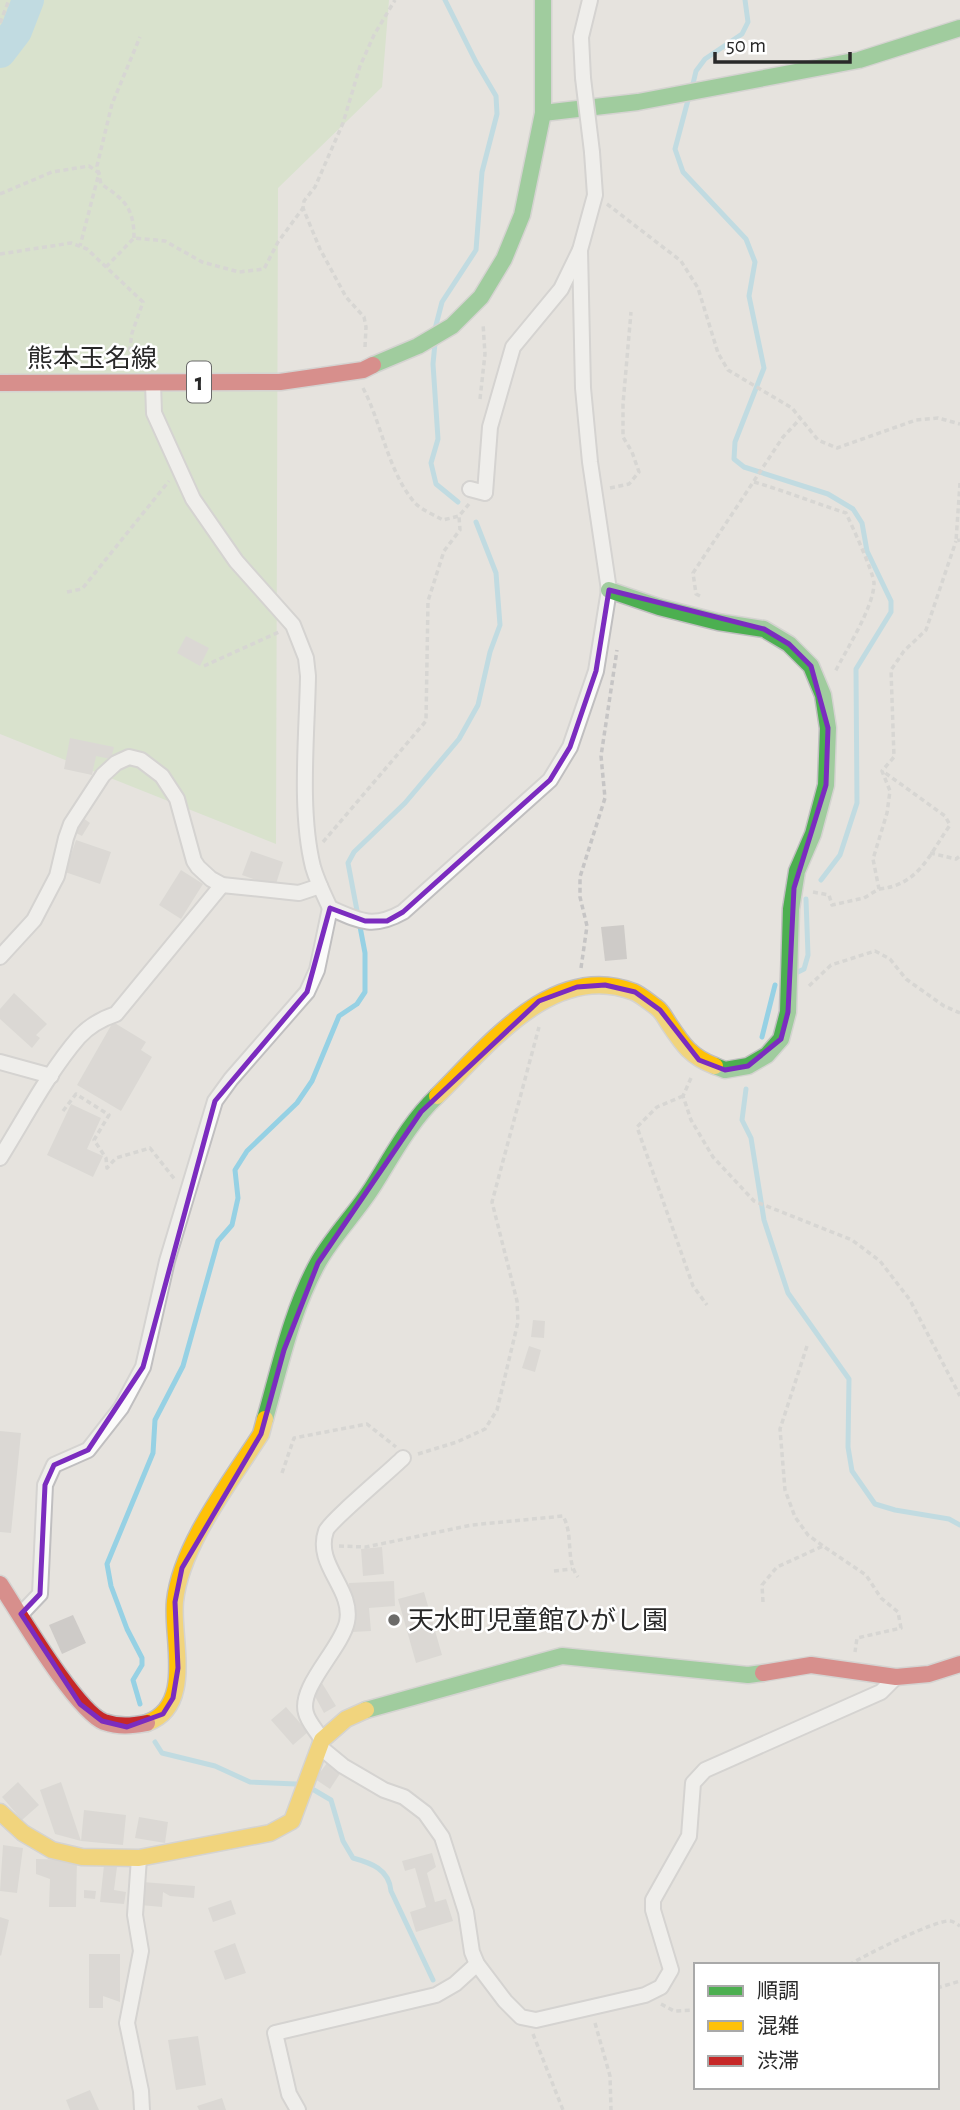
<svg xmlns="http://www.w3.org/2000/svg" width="960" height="2110" viewBox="0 0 960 2110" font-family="'Alegreya Sans','Noto Sans JP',sans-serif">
<rect width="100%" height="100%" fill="#e6e3de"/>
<path fill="#c9e0b9" d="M0 0H389L382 87 278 188 276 844 0 734Z"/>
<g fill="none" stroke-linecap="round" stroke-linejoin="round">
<g stroke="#96d1e4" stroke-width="5">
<path d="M692 88 696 71 705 59 742 34 748 22 745 0"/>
<path d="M688 100 675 149 683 172 746 239 755 262 749 296 764 368 735 442 734 459 744 467 828 494 853 509 862 523 867 551 891 601V612L856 669 857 803 840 855 821 880"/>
<path d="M435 329 442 302 476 250 482 172 497 114 496 96 476 62 445 0"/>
<path d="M435 343 433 364 438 439 431 463 436 484 458 502"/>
<path d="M798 972 804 969 808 955 806 899"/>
<path d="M762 1037 775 985"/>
<path d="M746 1089 742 1120 751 1138 764 1220 788 1293 849 1379 848 1447 852 1471 875 1504 895 1510 949 1519 960 1525"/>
<path d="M140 1704 133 1680 142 1665V1658L127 1629 111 1586 107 1564 153 1453 155 1420 183 1366 218 1241 232 1225 238 1198 235 1170 247 1151 297 1103 312 1081 339 1016 357 1004 365 992V953L348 863 354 852 405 803 459 739 478 705 490 652 500 625 496 573 476 522"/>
<path d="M155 1742 162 1753 215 1766 250 1782 296 1784"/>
<path d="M314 1790 331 1800 343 1841 353 1858C371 1863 389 1869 391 1891L433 1980"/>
</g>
<path stroke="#96d1e4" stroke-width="32" d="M0 52 16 31 28 0"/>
</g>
<g fill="#cecbc8">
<path d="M186 636 209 648 200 666 177 653Z"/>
<path d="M70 738 114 747 111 759 96 756 92 775 64 769Z"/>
<path d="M83 818 90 823 82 836 74 832Z"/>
<path d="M76 840 111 852 100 884 65 872Z"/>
<path d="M251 851 283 862 275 887 242 875Z"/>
<path d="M181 870 203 884 181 919 159 905Z"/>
<path d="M624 925 627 959 605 961 601 927Z"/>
<path d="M14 993 47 1024 36 1035 40 1038 32 1048 0 1019V1009Z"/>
<path d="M113 1022 146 1042 141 1050 152 1057 121 1111 77 1085Z"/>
<path d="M71 1104 101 1118 87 1149 103 1156 93 1177 47 1155Z"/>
<path d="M533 1320 545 1321 544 1338 531 1337Z"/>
<path d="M529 1346 541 1350 535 1372 522 1368Z"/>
<path d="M0 1431 21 1433 11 1533 0 1532Z"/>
<path d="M382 1547 384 1574 363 1576 361 1549Z"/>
<path d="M394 1581 395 1606 369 1608 371 1631 352 1632 349 1583Z"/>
<path d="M424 1592 442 1655 416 1663 398 1599Z"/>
<path d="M73 1615 86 1643 62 1654 49 1625Z"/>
<path d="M322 1683 336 1706 324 1713 311 1689Z"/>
<path d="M286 1707 308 1732 293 1745 271 1720Z"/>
<path d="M327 1763 341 1772 330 1789 315 1779Z"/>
<path d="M18 1782 39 1805 22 1820 2 1797Z"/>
<path d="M61 1782 81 1841 55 1834 40 1790Z"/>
<path d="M84 1810 126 1815 123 1845 81 1841Z"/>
<path d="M139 1817 168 1822 165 1843 135 1838Z"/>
<path d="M3 1845 23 1848 17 1893 0 1891Z"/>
<path d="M432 1853 436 1867 427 1873 435 1902 446 1899 453 1921 416 1932 410 1912 426 1907 415 1868 405 1871 402 1861Z"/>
<path d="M36 1859 77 1860 76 1907H49L50 1879 36 1874Z"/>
<path d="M104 1865 117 1867 114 1890 126 1892 124 1904 100 1902Z"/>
<path d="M142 1882 195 1886 194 1898 170 1896 163 1892 162 1907 140 1905Z"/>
<path d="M84 1890 96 1891 95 1899 84 1898Z"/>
<path d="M231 1900 236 1914 213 1922 208 1908Z"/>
<path d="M0 1917 9 1920 1 1956 0 1955Z"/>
<path d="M235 1943 246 1973 225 1980 214 1951Z"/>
<path d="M89 1954H120V2002L103 1996V2008H89Z"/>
<path d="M198 2036 206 2085 176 2090 168 2040Z"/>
<path d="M90 2090 99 2110H70L66 2100Z"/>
<path d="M222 2098 226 2110H199L197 2106Z"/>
</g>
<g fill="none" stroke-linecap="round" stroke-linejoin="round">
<defs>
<g id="street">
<path d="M583 78 581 37 590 0"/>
<path d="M153 383 154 413 193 499 236 561 293 625 306 658 308 676C307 735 299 811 313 867 317 881 324 895 330 908 359 921 373 929 403 912L550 780 570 747 596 671 609 590 590 462 583 388 580 250"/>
<path d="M470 489 485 493 490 427 513 347 561 289 580 250 595 195 592 152"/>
<path d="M0 957 34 920 57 876 66 838 71 824 103 775 116 763 129 757 141 760 162 776 177 799 194 861 198 867 211 879 222 885 299 893 320 886"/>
<path d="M0 1062 51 1076"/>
<path d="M0 1158C25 1118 48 1073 79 1037 89 1026 101 1019 116 1014L222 885"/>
<path d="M21 1614 40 1594 45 1485 54 1465 88 1450 121 1408 143 1367 167 1261 215 1101 231 1079 307 992 317 970 330 908"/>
<path d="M322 1740C317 1731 308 1722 306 1713 298 1687 341 1649 347 1622 354 1589 314 1565 326 1531 329 1522 391 1470 403 1458"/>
<path d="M320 1747 343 1766 384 1790 404 1797 425 1813 442 1837 466 1912 472 1952 477 1964 505 2001 521 2017 536 2020 645 1995 661 1987 671 1970 653 1910V1900L689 1836 693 1783 705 1770 881 1692 896 1677"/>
<path d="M139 1858 135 1915 141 1951 127 2023 141 2091 142 2110"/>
<path d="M298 2110 289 2094 275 2033 436 1995 455 1984 477 1964"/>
</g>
<g id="fast">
<path d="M543 113 638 102 859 60 960 28"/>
<path d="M373 365 418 346 452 326 481 297 504 259 522 215 543 113V0"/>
<path d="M609 590 659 607 718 622 764 629 789 644 811 666 823 695 828 728 826 785 813 834 797 871 791 909 788 1012 781 1039 767 1055 748 1066 725 1070 715 1066"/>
<path d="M265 1419C280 1366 292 1309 319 1261 334 1235 356 1213 372 1188 393 1155 409 1123 437 1096"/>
<path d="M366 1710 562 1656 748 1675 763 1673"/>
</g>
<g id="slow">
<path d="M437 1096C487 1047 553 960 634 992 641 995 649 1002 656 1007 662 1011 665 1018 669 1024 683 1045 691 1057 715 1066"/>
<path d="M147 1723C195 1706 171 1638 175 1601 181 1545 231 1481 261 1434L265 1419"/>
<path d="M0 1812 23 1833 52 1850 82 1857 139 1858 270 1833 292 1821 322 1740 346 1719 366 1710"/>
</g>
<g id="jam">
<path d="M0 383 280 382 363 370 373 365"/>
<path d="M0 1584C19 1613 76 1711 104 1722 119 1727 131 1726 147 1723"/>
<path d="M763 1673 811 1665 896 1677 929 1674 960 1664"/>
</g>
</defs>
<use href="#street" stroke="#c0bfc0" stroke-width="18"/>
<use href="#fast" stroke="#c0bfc0" stroke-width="19"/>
<use href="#slow" stroke="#c0bfc0" stroke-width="19"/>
<use href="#jam" stroke="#c0bfc0" stroke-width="19"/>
<g stroke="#c6c5c5" stroke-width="3.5" stroke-dasharray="5 3.5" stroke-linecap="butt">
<path d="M0 23 9 0"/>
<path d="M0 194 52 172 89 166 99 173 80 246"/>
<path d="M607 204 681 261 698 288 718 353 728 370 792 408 818 440 837 448 916 420 938 418 960 424"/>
<path d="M134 238C134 208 125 200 101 184L97 166 112 104 140 37"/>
<path d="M0 254 71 243 87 249 143 302 132 333 128 362"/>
<path d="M106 267 134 238 165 241 202 262 239 272 264 269 278 242 303 208"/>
<path d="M365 347 366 327 364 317 346 297 320 249 303 208 304 201 315 187 343 123 360 66 374 35 395 0"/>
<path d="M363 388C382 424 388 472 415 503 422 510 434 515 443 520L459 516 469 504"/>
<path d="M480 399 485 354 483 323"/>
<path d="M754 482C785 491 815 503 846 513 852 526 873 571 874 583 874 607 846 650 835 672"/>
<path d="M960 483 956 541 960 540"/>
<path d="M610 488 629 484 639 472 632 452 623 437V404L631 312"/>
<path d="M67 592 82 589 169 481"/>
<path d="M700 596 696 594 693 573 783 437 801 418"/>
<path d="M204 666 279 632"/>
<path d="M323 842 426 721 428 601 444 551 460 530 459 516"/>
<path d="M930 853 956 859 960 856"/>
<path d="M879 889C919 885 929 855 950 825L945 816 884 772"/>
<path d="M813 892 829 895 832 905 864 898 879 889 873 859 887 813 890 791 882 771 894 757 891 670 904 651 926 630 956 541"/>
<path d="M581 968 587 926 580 897V877L605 798 601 756 617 650"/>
<path d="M809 986 831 965 875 951 890 959 906 979 944 1006 960 1013"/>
<path d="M691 1078 683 1096 691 1120 713 1157 754 1201 852 1240 880 1261 910 1300 960 1396"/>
<path d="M683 1096 657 1107 637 1127 693 1286 707 1305"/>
<path d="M63 1111 76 1094 109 1115 94 1140 106 1158 107 1168 116 1158 150 1148 176 1181"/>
<path d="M807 1346 780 1429 785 1490 795 1517 808 1535 823 1546"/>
<path d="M418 1454 457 1442 485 1429 497 1410 518 1322 517 1301 492 1202 539 1027"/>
<path d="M282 1473 294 1438 367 1424 396 1447"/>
<path d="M339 1546 366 1547 472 1525 563 1516C574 1535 565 1561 578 1577"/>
<path d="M554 1571 572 1569"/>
<path d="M763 1602 762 1585 777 1567 823 1546 866 1575 881 1598 898 1612 901 1628 857 1638 855 1652"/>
<path d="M849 1965C863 1956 937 1919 950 1921 953 1921 957 1924 960 1926"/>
<path d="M937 1988 960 1981"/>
<path d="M661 2004 674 2011 696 2010"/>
<path d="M595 2023 610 2076 611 2110"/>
<path d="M533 2034 563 2110"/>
</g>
<use href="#street" stroke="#fbfbfa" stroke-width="14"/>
<use href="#fast" stroke="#4caf50" stroke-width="16"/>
<use href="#slow" stroke="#ffc107" stroke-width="16"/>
<use href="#jam" stroke="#c62828" stroke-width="16"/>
<defs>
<path id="street-bridge" d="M583 78 592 152"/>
</defs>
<use href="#street-bridge" stroke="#c0bfc0" stroke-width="18" stroke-linecap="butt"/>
<use href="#street-bridge" stroke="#fbfbfa" stroke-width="14"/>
</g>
<path d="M0 0H960V2110H0ZM609 590 764 629 789 644 811 666 828 728 826 785 794 888 788 1012 781 1039 748 1066 725 1070 699 1060 660 1010 635 992 605 985 577 987 539 1001 421 1112 318 1263 284 1350 261 1434 182 1568 175 1602 178 1668 173 1698 163 1714 127 1727 102 1721 80 1704 21 1614 40 1594 45 1485 54 1465 88 1450 143 1367 215 1101 307 992 330 908 365 921H387L403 912 550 780 570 747 596 671Z" fill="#e6e3de" fill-opacity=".55" fill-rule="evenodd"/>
<path fill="none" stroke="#7b2cbf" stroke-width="5" stroke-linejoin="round" d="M609 590 764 629 789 644 811 666 828 728 826 785 794 888 788 1012 781 1039 748 1066 725 1070 699 1060 660 1010 635 992 605 985 577 987 539 1001 421 1112 318 1263 284 1350 261 1434 182 1568 175 1602 178 1668 173 1698 163 1714 127 1727 102 1721 80 1704 21 1614 40 1594 45 1485 54 1465 88 1450 143 1367 215 1101 307 992 330 908 365 921H387L403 912 550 780 570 747 596 671Z"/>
<circle fill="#6b6a68" stroke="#fff" stroke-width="2.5" cx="394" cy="1620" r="7"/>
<g text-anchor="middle" stroke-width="5" stroke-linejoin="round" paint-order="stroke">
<rect fill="#fff" stroke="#696969" stroke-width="2" x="187" y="361.5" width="24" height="41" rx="5"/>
<g font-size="24" font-weight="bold" fill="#292929">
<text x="199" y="390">1</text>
</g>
<g font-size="26" fill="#292929" stroke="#fff">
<text x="92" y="367">熊本玉名線</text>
</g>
<g font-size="26" fill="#292929" stroke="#fff" text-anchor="start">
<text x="408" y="1629">天水町児童館ひがし園</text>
</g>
</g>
<rect x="694" y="1963" width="245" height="126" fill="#ffffff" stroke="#a9a9a9" stroke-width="2"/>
<rect x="708" y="1986" width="35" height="10" fill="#4caf50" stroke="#a9a9a9" stroke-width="2"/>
<text x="757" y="1998" font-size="21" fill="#292929">順調</text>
<rect x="708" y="2021" width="35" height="10" fill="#ffc107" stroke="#a9a9a9" stroke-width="2"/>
<text x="757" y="2033" font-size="21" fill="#292929">混雑</text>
<rect x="708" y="2056" width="35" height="10" fill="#c62828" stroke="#a9a9a9" stroke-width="2"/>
<text x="757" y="2068" font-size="21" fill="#292929">渋滞</text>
<path d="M715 52v10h135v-10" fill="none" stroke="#292929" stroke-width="3.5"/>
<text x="726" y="52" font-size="21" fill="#292929" stroke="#ffffff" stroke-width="5" paint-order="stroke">50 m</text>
</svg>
